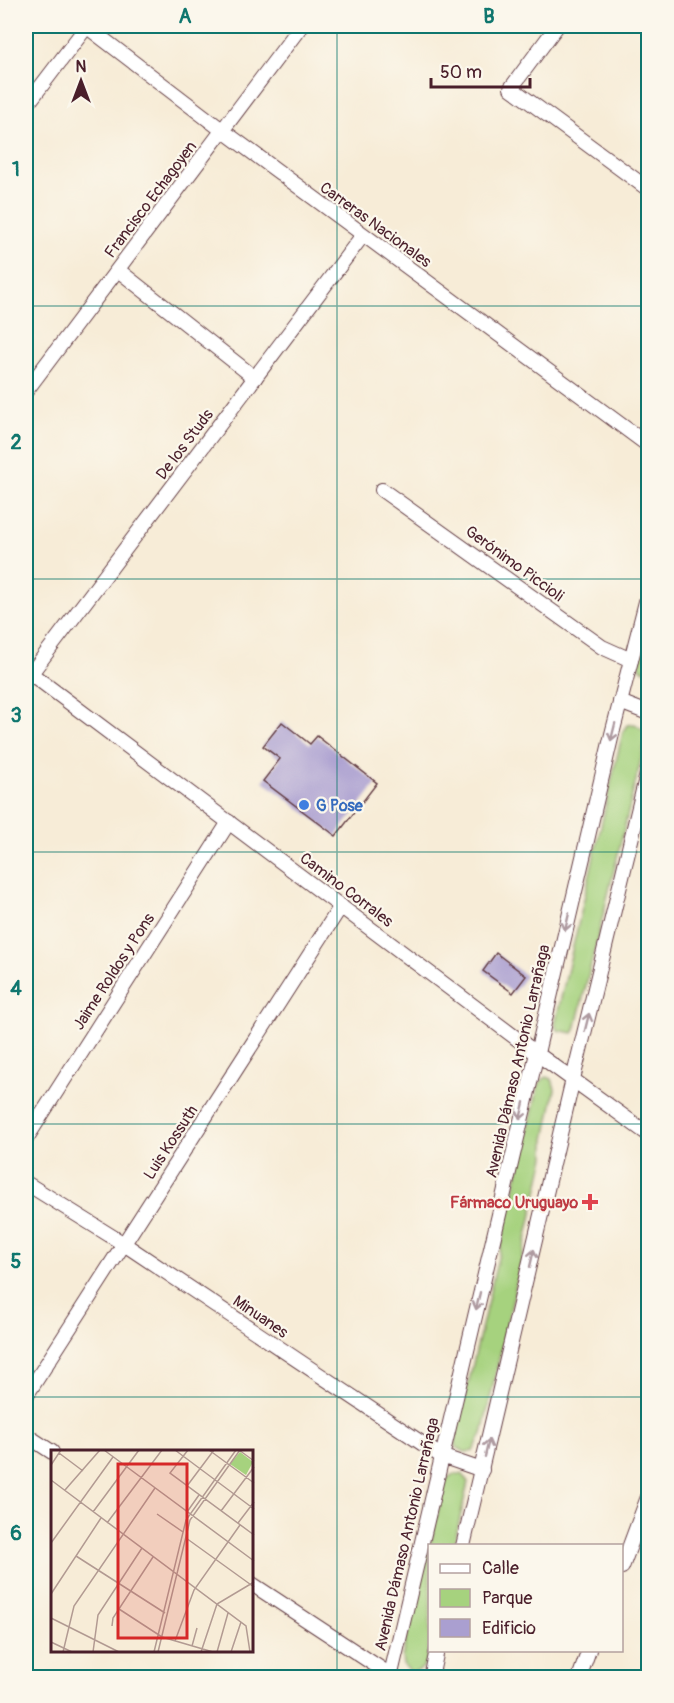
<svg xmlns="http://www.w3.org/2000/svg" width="674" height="1703" viewBox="0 0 674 1703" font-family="Pangolin,sans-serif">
<rect width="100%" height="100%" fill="#fbf7ec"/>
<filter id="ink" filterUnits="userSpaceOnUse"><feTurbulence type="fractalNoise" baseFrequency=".0167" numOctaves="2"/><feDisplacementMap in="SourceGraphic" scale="12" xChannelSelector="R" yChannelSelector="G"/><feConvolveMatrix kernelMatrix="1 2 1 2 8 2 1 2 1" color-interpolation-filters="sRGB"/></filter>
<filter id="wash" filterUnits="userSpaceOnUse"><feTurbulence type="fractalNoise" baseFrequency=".008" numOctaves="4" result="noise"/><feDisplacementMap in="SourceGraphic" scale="24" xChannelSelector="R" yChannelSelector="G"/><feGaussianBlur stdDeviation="1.35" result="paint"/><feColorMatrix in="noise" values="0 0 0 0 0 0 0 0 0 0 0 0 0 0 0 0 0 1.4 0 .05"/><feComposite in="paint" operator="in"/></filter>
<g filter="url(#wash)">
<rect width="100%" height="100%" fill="#f7ecd7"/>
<g fill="#a6d27e" stroke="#787854" stroke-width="1.5">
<path d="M648 619V671L641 669 639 664Z"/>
<path d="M635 724 645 731 646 739 575 1030 573 1033 557 1030 555 1024 623 731 627 725Z"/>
<path d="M547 1077 552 1079 555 1089 545 1139V1157L482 1434 473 1451 465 1452 456 1447 455 1440 539 1084 543 1079Z"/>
<path d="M454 1474H462L468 1482 454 1545 430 1546 444 1486 447 1478Z"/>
<path d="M429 1546C430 1567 434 1654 423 1667 420 1671 415 1672 411 1672L403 1664 402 1657Z"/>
</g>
<g id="blocks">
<g fill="#aa9fd0">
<path d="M282 722 310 744 317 736 377 783 336 836 263 781 280 759 263 746Z"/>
<path d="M496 953 526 976 513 993 483 971Z"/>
</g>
</g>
</g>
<g filter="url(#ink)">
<use href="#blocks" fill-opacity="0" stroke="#643e45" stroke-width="1.5"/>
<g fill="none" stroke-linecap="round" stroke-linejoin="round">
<defs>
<g id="minor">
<path d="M86 26 222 130 648 445"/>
<path d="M557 26 511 88 648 189"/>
<path d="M26 106 87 26"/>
<path d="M118 270 255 378"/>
<path d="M26 391 301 26"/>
<path d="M382 490 602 647 631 660"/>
<path d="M26 670 536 1053 648 1134"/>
<path d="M26 680 363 235"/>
<path d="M620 702 648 713"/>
<path d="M26 1139 229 822"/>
<path d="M26 1183 124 1244 441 1456 482 1470"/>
<path d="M26 1396 341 906"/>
<path d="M26 1435 52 1452"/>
<path d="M463 1546 573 1079 648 770"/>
<path d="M622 1567 648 1497"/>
<path d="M252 1584 395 1678"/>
<path d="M390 1678 612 734 648 594"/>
<path d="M431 1678 437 1650"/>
<path d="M579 1678 589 1650"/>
</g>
</defs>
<use href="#minor" stroke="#643e45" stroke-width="16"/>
<use href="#minor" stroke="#fff" stroke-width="14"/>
</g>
<defs><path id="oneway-shaft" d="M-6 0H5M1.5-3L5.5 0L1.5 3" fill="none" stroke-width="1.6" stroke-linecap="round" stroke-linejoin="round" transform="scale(1.5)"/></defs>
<g stroke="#ae9aa0">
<use href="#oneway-shaft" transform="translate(613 732) rotate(104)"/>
<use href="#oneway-shaft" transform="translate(567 922) rotate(103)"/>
<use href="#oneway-shaft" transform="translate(587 1022) rotate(-76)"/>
<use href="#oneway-shaft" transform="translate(522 1111) rotate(103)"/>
<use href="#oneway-shaft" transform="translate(532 1258) rotate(-77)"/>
<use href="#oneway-shaft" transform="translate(478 1301) rotate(103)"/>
<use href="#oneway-shaft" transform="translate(487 1448) rotate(-77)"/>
</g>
</g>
<path fill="none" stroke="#0f766e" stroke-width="1.5" stroke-opacity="0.55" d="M337 26V1678M26 306H648M26 579H648M26 852H648M26 1124H648M26 1397H648"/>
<circle fill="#3f7fe0" stroke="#fbf7ec" stroke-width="2" cx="304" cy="805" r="6"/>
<path fill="#e0444e" stroke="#fbf7ec" stroke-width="2" d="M587 1193h6v6h6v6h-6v6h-6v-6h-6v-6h6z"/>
<g text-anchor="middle" stroke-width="4.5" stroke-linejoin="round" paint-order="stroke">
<g font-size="16" fill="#4a1f2b" stroke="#fbf7ec">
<text transform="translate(150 199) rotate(-53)" y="6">Francisco Echagoyen</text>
<text transform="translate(376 224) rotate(36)" y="6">Carreras Nacionales</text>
<text transform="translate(184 444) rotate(-53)" y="6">De los Studs</text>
<text transform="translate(515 563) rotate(36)" y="6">Gerónimo Piccioli</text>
<text transform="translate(347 889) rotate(37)" y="6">Camino Corrales</text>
<text transform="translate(113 971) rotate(-57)" y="6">Jaime Roldos y Pons</text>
<text transform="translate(517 1061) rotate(-77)" y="6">Avenida Dámaso Antonio Larrañaga</text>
<text transform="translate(170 1142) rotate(-57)" y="6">Luis Kossuth</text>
<text transform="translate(261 1316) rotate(34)" y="6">Minuanes</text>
<text transform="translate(406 1534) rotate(-77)" y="6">Avenida Dámaso Antonio Larrañaga</text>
</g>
<g font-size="16" font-weight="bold" fill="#366cbe" stroke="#fbf7ec" text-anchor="start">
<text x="316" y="811">G Pose</text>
</g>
<g font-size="16" font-weight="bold" fill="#be3a42" stroke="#fbf7ec" text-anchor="end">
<text x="578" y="1208">Fármaco Uruguayo</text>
</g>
</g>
<g transform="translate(51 1450)">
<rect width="202" height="202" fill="#f7ecd7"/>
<path d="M189 2 202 12 195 25 179 14Z" fill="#a6d27e"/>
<path fill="none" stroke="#b29a92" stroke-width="1.5" d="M53 0 203 111M124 0 203 59M137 0 119 23 203 85M158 0 203 33M188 0 203 11M8 3 32 21M0 15 10 0M0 30 195 176 199 202M136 36 163 0M14 40 49 0M170 61 203 17M42 62 88 0M136 62 148 45M106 64 132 82M56 73 111 0M187 73 203 52M135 88 203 137M0 93 62 7M25 106 114 163M0 144 50 68M68 159 111 187 162 202M0 168 68 202M61 176 62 168 102 107M124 191 143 140 189 75M0 192 21 202M141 196 146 178M12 202 23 156 104 38M42 202 47 165 91 98M103 202 135 70 185 0M107 202 139 70 189 0M150 202 166 154 203 132M166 202 177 163M180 202 190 172"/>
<path fill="#d62828" fill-opacity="0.15" stroke="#d62828" stroke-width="3" d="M67 14H136V188H67Z"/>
<rect width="202" height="202" fill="none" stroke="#4a1f2b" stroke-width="3"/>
</g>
<rect width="674" height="1703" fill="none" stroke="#fbf7ec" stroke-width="66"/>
<rect x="428" y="1544" width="195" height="108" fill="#fbf7ec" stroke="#b4a19f" stroke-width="1.5"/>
<rect x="440" y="1564" width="30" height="9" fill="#ffffff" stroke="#b4a19f" stroke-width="1.5"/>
<text x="482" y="1574" font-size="18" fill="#4a1f2b">Calle</text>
<rect x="440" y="1589" width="30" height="18" fill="#a6d27e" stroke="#b4a19f" stroke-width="1.5"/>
<text x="482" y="1604" font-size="18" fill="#4a1f2b">Parque</text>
<rect x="440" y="1619" width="30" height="18" fill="#aa9fd0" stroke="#b4a19f" stroke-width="1.5"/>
<text x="482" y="1634" font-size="18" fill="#4a1f2b">Edificio</text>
<g transform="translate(81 81)" stroke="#fbf7ec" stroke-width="4.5" paint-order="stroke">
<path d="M0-4.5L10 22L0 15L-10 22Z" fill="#4a1f2b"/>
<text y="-9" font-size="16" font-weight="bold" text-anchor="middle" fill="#4a1f2b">N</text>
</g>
<path d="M431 78v9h99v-9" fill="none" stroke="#4a1f2b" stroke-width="3"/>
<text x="440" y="78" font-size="18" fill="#4a1f2b" stroke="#fbf7ec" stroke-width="4.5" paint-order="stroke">50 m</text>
<rect x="33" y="33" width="608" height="1637" fill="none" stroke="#0f766e" stroke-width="2"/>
<g font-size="20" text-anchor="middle" font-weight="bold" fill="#0f766e">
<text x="185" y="23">A</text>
<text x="489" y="23">B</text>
<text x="16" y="176">1</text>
<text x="16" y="449">2</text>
<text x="16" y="722">3</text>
<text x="16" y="995">4</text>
<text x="16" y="1268">5</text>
<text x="16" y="1540">6</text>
</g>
</svg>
